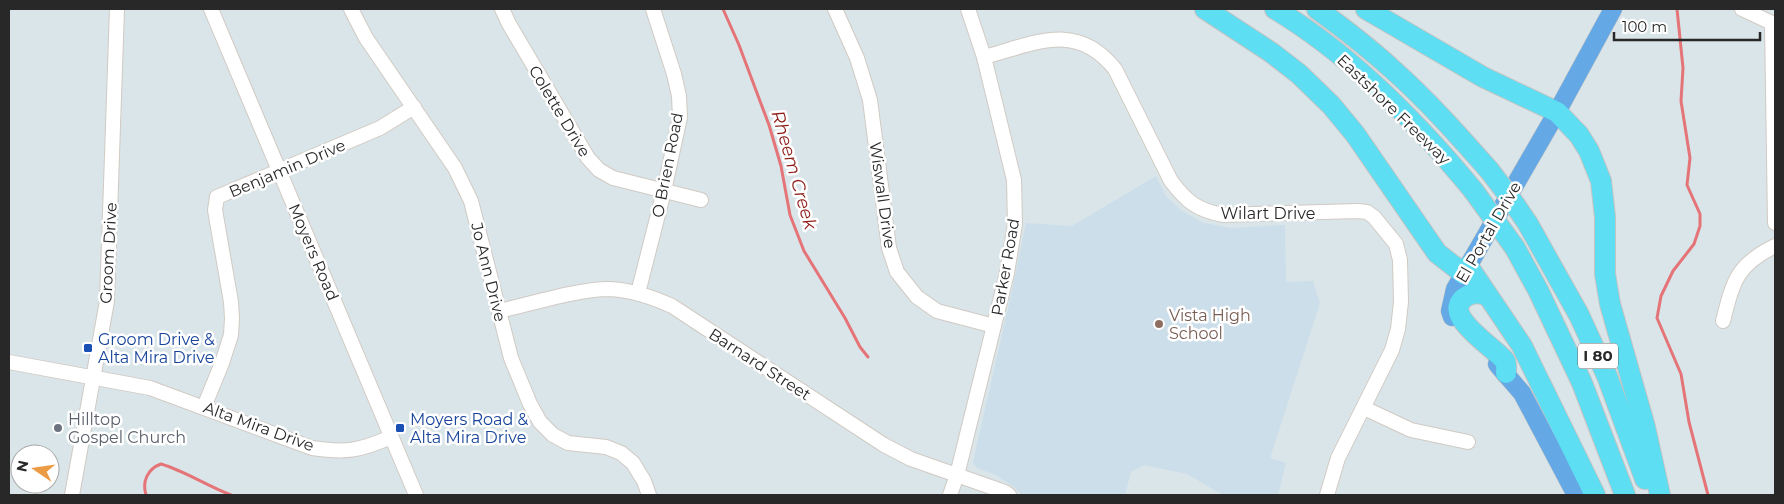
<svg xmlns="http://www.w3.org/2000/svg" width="1784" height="504" viewBox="0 0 1784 504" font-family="Montserrat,sans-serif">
<rect width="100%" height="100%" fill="#dae5e9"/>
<path fill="#cbdeea" d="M1156 176 1166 196 1182 211 1204 223 1231 228 1285 225 1286 282 1313 281 1320 303 1270 458 1286 463 1278 495H1223L1187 474 1144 465 1131 472 1125 495H1022L1013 486 996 475 977 468 973 462 1011 295 1026 223 1072 226Z"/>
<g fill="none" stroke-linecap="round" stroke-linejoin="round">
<g stroke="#e57478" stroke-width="3">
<path d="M723 9 739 45 769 125 781 166 790 215 804 251 845 318 860 347 868 357"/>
<path d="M1677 9 1683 68 1681 101 1690 158 1687 185 1700 214V226L1694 244 1673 271 1661 296 1657 318 1681 374 1689 422 1708 495"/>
<path d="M146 495C142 482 147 469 161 464 185 471 207 486 231 495"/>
</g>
<defs>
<g id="minor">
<path d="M211 9 416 495"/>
<path d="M351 9 366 38 455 168 471 201 511 358 530 404 540 422 553 435 568 443 606 447 621 453 633 463 644 481 649 495"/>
<path d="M502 9 509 24 588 158 599 170 613 178 701 200"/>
<path d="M835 9 857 58 870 100 889 248 897 272 917 297 937 311 994 326"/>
<path d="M1742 9 1772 23H1775"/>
<path d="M1772 23 1775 223"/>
<path d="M984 57C1034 44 1076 20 1115 69L1171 181C1187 202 1197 210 1223 215L1358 211 1367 212 1374 217 1396 244 1400 260 1401 302 1398 329 1392 350 1338 458 1327 495"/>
<path d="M638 293 664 191 680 117 679 96 674 74 653 9"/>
<path d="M499 311C530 304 578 289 609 289 631 290 652 297 672 306L884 445 911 459 1005 492 1009 495"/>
<path d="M1723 321C1733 282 1736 265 1775 246"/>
<path d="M9 362 150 388 312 448C346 453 359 451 391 437"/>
<path d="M204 407 222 363 231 335 232 318 231 302 215 210 217 197 380 128 414 107"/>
<path d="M1364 408 1411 430 1468 442"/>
<path d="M72 495 107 301 117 9"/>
<path d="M950 495 957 475 1007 273 1015 224 1014 180 984 57 968 9"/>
</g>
<g id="major">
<path d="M1452 317 1450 311 1455 289 1557 112 1613 9"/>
<path d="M1497 364 1522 393 1576 495"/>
</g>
<g id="highway">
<path d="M1205 9 1272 53 1299 74 1331 105 1355 134 1437 253 1464 274"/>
<path d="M1275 9C1350 54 1417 122 1473 190"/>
<path d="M1317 9C1343 28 1368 47 1392 69 1427 100 1458 135 1489 170"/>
<path d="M1366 9 1483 77 1557 112 1579 135 1589 151 1601 181 1605 217V274L1610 304 1645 427 1660 495"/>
<path d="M1528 224 1579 315 1607 376 1645 479"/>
<path d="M1515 248 1538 290 1582 383 1625 495"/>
<path d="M1468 266 1522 346 1595 495"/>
<path d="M1488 296C1482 293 1475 292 1469 295 1434 312 1496 348 1505 361 1507 365 1506 369 1506 373"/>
</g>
</defs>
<use href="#minor" stroke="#d1cac3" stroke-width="16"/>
<use href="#major" stroke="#c3c3c3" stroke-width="19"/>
<use href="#highway" stroke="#c3c3c3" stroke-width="22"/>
<use href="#minor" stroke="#fff" stroke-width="14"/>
<use href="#major" stroke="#64a9e5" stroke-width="18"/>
<use href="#highway" stroke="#5ddef2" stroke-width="20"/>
<defs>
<g id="highway-bridge">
<path d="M1489 170 1509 196 1528 224"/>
<path d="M1473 190 1515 248"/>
</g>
</defs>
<use href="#highway-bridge" stroke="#c3c3c3" stroke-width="22" stroke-linecap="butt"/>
<use href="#highway-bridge" stroke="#5ddef2" stroke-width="20"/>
</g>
<circle fill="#8d6e63" stroke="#fff" stroke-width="2" cx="1159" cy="324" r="5"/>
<g fill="#1a4fb4" stroke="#fff" stroke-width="2">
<rect x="83" y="343" width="10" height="10" rx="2.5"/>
<rect x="395" y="423" width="10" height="10" rx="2.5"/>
</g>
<circle fill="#6b7280" stroke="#fff" stroke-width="2" cx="58" cy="428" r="5"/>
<g text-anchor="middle" stroke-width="5" stroke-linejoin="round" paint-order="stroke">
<rect fill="#fff" stroke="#686868" stroke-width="1" x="1578" y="343.5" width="40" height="25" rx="4"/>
<g font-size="15" font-weight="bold" fill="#282828">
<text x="1598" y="361">I 80</text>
</g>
<g font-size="16" fill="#282828" stroke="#fff">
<text transform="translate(1394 109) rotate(44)" y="6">Eastshore Freeway</text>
<text transform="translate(560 111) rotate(59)" y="6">Colette Drive</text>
<text transform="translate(667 165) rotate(-79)" y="6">O Brien Road</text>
<text transform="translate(287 168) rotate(-23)" y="6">Benjamin Drive</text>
<text transform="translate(883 195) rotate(82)" y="6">Wiswall Drive</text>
<text x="1268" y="219">Wilart Drive</text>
<text transform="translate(1488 232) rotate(-60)" y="6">El Portal Drive</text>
<text transform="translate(314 252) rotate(67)" y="6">Moyers Road</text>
<text transform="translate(108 253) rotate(-87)" y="6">Groom Drive</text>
<text transform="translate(1005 267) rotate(-80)" y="6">Parker Road</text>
<text transform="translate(489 272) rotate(76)" y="6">Jo Ann Drive</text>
<text transform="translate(760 364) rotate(33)" y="6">Barnard Street</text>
<text transform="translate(259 426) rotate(20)" y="6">Alta Mira Drive</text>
</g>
<g font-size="16" fill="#785e54" stroke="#fff" text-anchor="start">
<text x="1169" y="321">Vista High<tspan x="1169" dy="18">School</tspan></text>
</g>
<g font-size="16" fill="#164399" stroke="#fff" text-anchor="start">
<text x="98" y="345">Groom Drive &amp;<tspan x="98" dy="18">Alta Mira Drive</tspan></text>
<text x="410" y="425">Moyers Road &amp;<tspan x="410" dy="18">Alta Mira Drive</tspan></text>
</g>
<g font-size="16" fill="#5b616d" stroke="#fff" text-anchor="start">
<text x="68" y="425">Hilltop<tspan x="68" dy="18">Gospel Church</tspan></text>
</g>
<g font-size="18" font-style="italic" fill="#8d1c17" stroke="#fff">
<text transform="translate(794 170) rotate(74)" y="6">Rheem Creek</text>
</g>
</g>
<rect width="1784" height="504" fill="none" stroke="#282828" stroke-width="20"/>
<g transform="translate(35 469) rotate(283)"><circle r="24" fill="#ffffff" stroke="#a9a9a9"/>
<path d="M0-4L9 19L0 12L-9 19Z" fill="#ec9b45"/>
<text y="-8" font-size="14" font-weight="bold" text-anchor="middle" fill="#282828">N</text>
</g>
<path d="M1614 32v8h146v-8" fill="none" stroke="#282828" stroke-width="2.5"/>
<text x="1622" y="32" font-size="15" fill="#282828" stroke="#ffffff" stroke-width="4" paint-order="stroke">100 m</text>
</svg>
